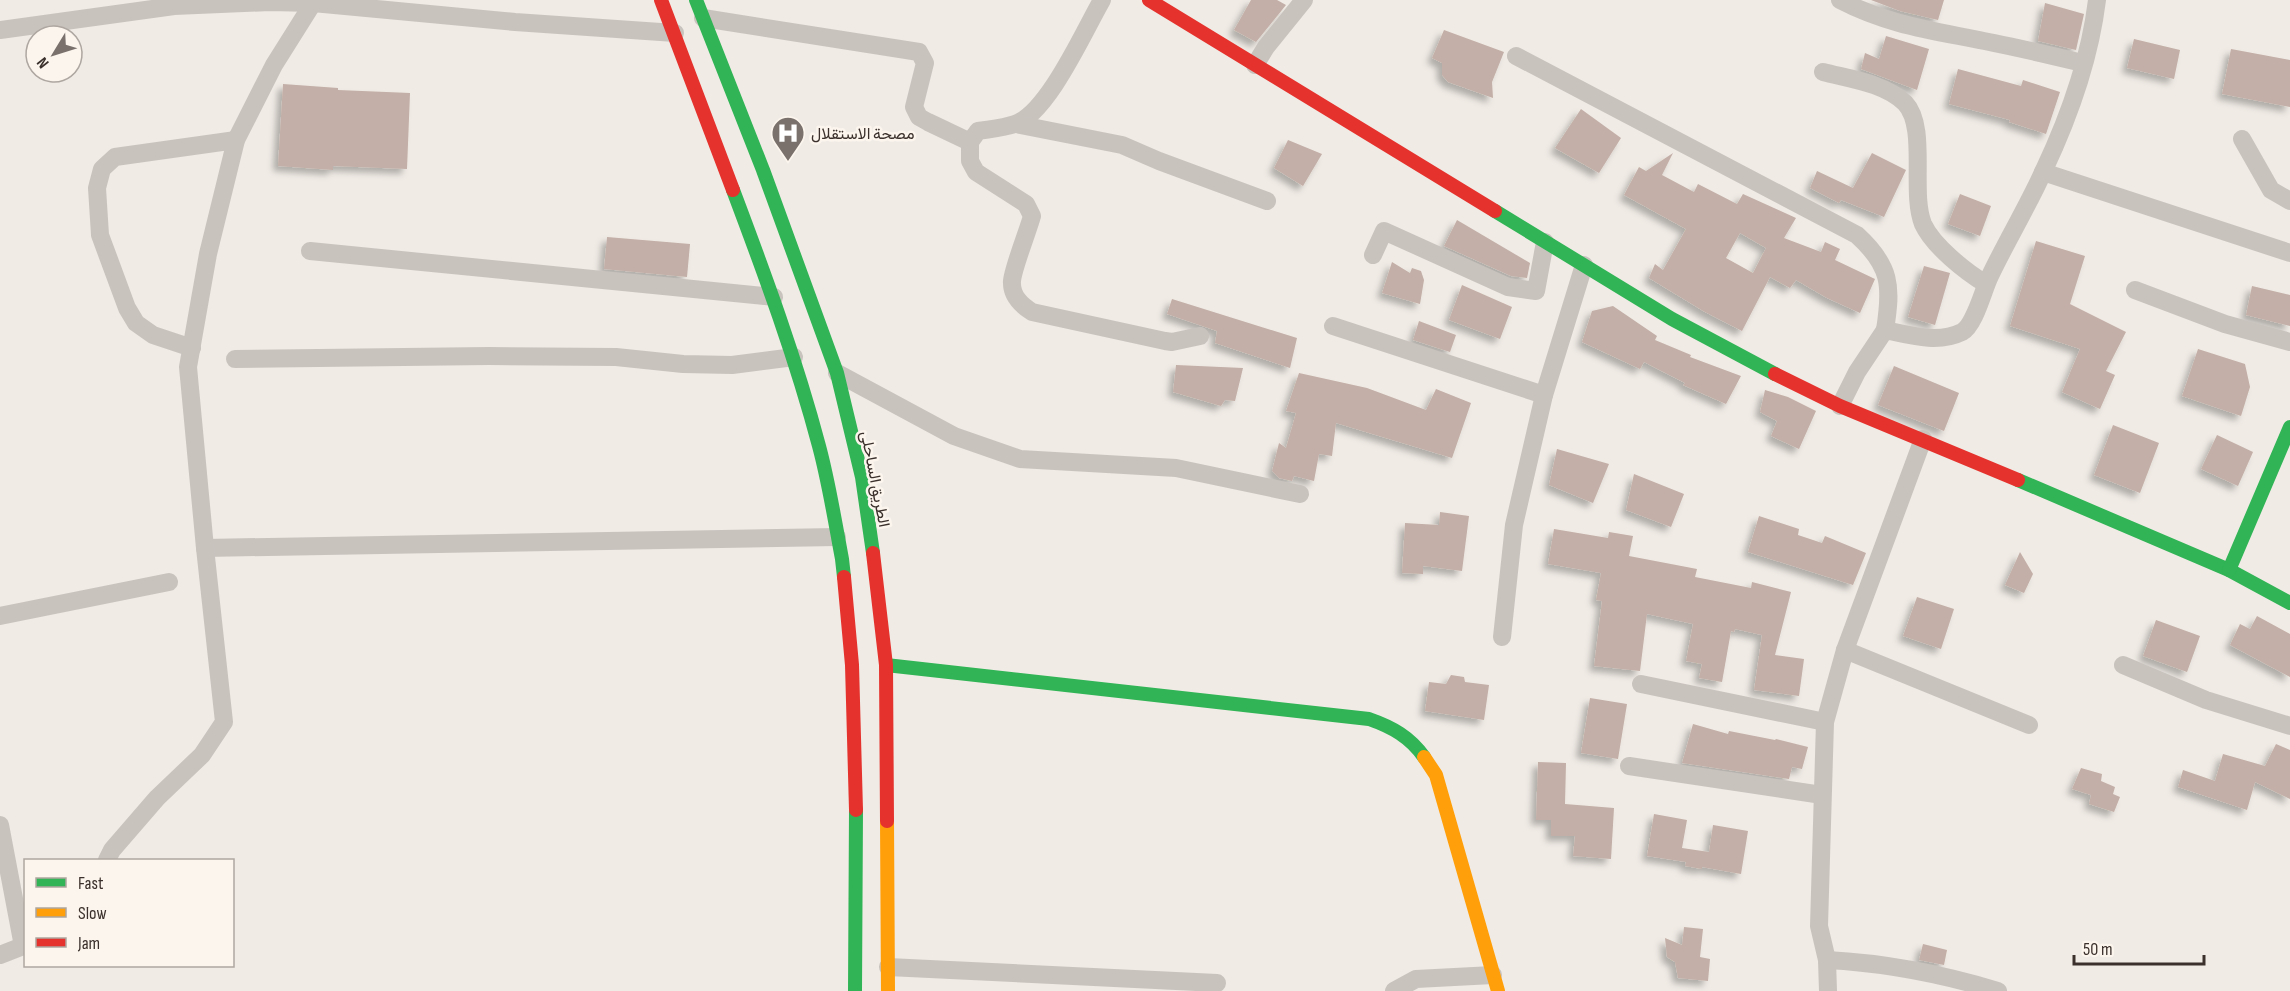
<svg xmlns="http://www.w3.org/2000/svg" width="2290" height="991" viewBox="0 0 2290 991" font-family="'Sofia Sans Condensed',Vazirmatn,sans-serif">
<defs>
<filter id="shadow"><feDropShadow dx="-5" dy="5" stdDeviation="3" flood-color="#0004"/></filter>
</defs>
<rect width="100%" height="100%" fill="#f0ebe5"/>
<g fill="#c3afa7" fill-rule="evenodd" filter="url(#shadow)">
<path d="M1251 0H1277L1286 5 1256 42 1234 30Z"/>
<path d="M1871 0H1944L1938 20 1900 11Z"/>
<path d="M2045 3 2084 14 2076 50 2038 41Z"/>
<path d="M1444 30 1504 52 1492 82 1493 98 1448 82 1442 75V63L1432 58Z"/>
<path d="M1886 36 1929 49 1917 90 1861 69 1865 53 1879 59Z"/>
<path d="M2134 39 2180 50 2174 79 2127 68Z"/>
<path d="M2231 49 2290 60V107L2222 94Z"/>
<path d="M1958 69 2021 86 2023 80 2060 92 2046 134 2009 122 2010 120 1949 104Z"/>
<path d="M283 84 338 88V90L410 93 407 169 333 166V170L278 166Z"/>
<path d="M1581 109 1621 138 1599 173 1555 148Z"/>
<path d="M1288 140 1322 154 1303 186 1274 168Z"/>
<path d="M1673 153 1662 175 1694 192 1698 184 1737 204 1743 194 1796 218 1784 238 1821 252 1825 242 1840 249 1835 260 1875 279 1860 313 1827 298 1796 280 1790 288 1770 277 1742 331 1705 312 1649 278 1655 264 1663 270 1686 229 1624 195 1639 167 1646 171ZM1740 233 1766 248 1753 273 1726 258Z"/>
<path d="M1872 153 1906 170 1884 217 1841 200 1839 203 1810 188 1817 171 1853 188Z"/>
<path d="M1960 194 1991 206 1980 236 1948 224Z"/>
<path d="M1457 220 1530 263 1527 278 1511 276 1444 246Z"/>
<path d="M607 237 690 244 687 277 604 269Z"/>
<path d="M2036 241 2085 256 2070 304 2126 332 2106 371 2115 375 2100 409 2062 392 2080 349 2010 326Z"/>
<path d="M1392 262 1410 273 1412 268 1421 271 1424 280 1420 304 1382 293Z"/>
<path d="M1924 266 1950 273 1935 325 1908 317Z"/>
<path d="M1462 285 1512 307 1500 339 1449 320Z"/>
<path d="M2252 286 2290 295V326L2246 315Z"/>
<path d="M1172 299 1297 338 1290 368 1215 343 1217 331 1167 314Z"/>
<path d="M1613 306 1657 336 1655 340 1691 355 1690 357 1741 376 1726 404 1683 385 1685 383 1644 362 1640 369 1582 342 1592 311Z"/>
<path d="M1419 321 1456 335 1450 352 1413 340Z"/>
<path d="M2198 349 2245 364 2250 387 2241 416 2182 396Z"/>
<path d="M1176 365 1243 368 1235 401 1225 400 1221 406 1173 392Z"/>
<path d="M1894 366 1959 393 1944 431 1878 405Z"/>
<path d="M1299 373 1367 388 1426 410 1436 389 1471 403 1452 458 1336 423 1332 456 1319 454 1314 481 1294 476 1292 481 1279 478 1272 471 1279 443 1286 448 1296 413 1286 411Z"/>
<path d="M1765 390 1788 397 1816 411 1799 449 1771 436 1777 421 1760 412Z"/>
<path d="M2113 425 2159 443 2140 493 2094 475Z"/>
<path d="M2217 435 2253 452 2238 486 2201 469Z"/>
<path d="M1557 449 1609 464 1593 503 1549 485Z"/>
<path d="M1634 474 1684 494 1671 527 1626 510Z"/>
<path d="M1440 512 1469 516 1462 571 1423 566V574L1402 573 1405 523 1439 525Z"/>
<path d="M1759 516 1799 529 1798 535 1822 543 1825 536 1866 553 1853 585 1748 552Z"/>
<path d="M1554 529 1608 538 1609 532 1633 536 1629 556 1697 569 1695 577 1751 588 1752 582 1791 592 1775 655 1804 659 1799 696 1754 690 1762 635 1735 629 1734 632 1731 631 1722 682 1699 678 1702 664 1686 661 1693 624 1647 614 1640 671 1594 666 1602 601 1596 600 1601 573 1548 564Z"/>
<path d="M2020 552 2033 574 2024 593 2005 585Z"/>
<path d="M1917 597 1954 609 1941 649 1903 636Z"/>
<path d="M2257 616 2290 634V677L2230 645 2240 624 2250 629Z"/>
<path d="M2156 620 2200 636 2187 672 2143 656Z"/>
<path d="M1451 675 1464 677 1465 682 1489 685 1484 720 1425 711 1429 682 1446 684Z"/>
<path d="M1590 698 1627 704 1618 759 1581 753Z"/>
<path d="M1693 724 1728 734 1729 731 1775 740 1776 739 1808 747 1802 769 1792 767 1789 779 1682 763Z"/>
<path d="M2276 744 2290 750V799L2255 782 2247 810 2178 787 2183 770 2215 781 2223 754 2265 766Z"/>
<path d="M1538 762 1566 763 1565 804 1614 808 1611 859 1573 856 1575 836H1551V820H1536Z"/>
<path d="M2081 768 2102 774 2101 781 2115 787 2113 794 2120 797 2114 812 2089 804 2091 795 2072 789Z"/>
<path d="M1654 814 1687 820 1682 848 1709 852 1713 825 1748 831 1741 874 1702 867V869L1685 866 1686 862 1647 856Z"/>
<path d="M1684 927 1703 929 1700 957 1710 959 1708 981 1678 978 1675 962 1667 957 1665 938 1682 945Z"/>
<path d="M1923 944 1947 950 1944 965 1919 960Z"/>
</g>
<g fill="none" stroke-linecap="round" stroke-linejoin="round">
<g stroke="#c9c3be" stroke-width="18">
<path d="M1102 0C1084 31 1048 113 1015 124 1003 128 990 129 978 131L970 142V161L976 172 1026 204 1032 216C1028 231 1013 268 1012 281 1011 296 1021 305 1032 312L1165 341 1172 342 1200 336"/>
<path d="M1840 0C1892 27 1938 31 1994 43 2024 49 2053 56 2083 63"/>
<path d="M703 18 919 52 925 63 914 107 919 117 928 122 970 142"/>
<path d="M0 30 174 6 270 2 313 3 515 22 675 33"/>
<path d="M1516 56 1857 235C1891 266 1892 286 1885 330"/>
<path d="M1255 65 1266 47 1304 0"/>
<path d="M1823 72C1850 79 1884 83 1905 103 1928 127 1910 192 1923 224 1933 246 1966 272 1986 284"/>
<path d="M1016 124 1122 145 1159 161 1267 201"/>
<path d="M2242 139 2271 190 2290 201"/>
<path d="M2043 172 2290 253"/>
<path d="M310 251 774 297"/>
<path d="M1373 255 1384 231 1508 287 1536 291 1545 242"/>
<path d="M2135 290 2225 324 2290 342"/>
<path d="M1333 326 1544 395"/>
<path d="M192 348 153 335 136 323 127 308 100 235 97 188 102 169 115 157 236 140"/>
<path d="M235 359 489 356 616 357 683 364 732 365 794 357"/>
<path d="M837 373 954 436 1020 459 1176 468 1300 494"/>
<path d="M1840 406 1857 372 1885 330C1909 335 1938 344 1962 332 1975 325 1983 290 1990 276 2007 240 2028 206 2044 170 2069 117 2090 58 2097 0"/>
<path d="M205 548 837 537"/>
<path d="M0 616 169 582"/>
<path d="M1502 637 1514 525 1544 395 1584 265"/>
<path d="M1845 650 2029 725"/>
<path d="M2123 665 2206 700 2290 726"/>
<path d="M1641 684 1825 722"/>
<path d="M1629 766 1822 795"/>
<path d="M0 825 23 946 0 955"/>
<path d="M107 860 112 850 157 798 202 755 224 722 205 548 188 367 208 254 236 140 274 65 313 3"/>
<path d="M1827 960C1886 963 1942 974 1998 991"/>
<path d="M888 967 1217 983"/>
<path d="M1394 991 1416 979 1493 975"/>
<path d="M1828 991 1827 960 1819 926 1825 722 1845 650 1923 439"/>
</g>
<g stroke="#30b455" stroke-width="14">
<path d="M696 0 763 170 837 373 862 477 873 553"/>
<path d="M733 190C765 275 796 359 819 446 829 483 835 522 842 559L844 577"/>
<path d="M1495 211 1672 319 1775 374"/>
<path d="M2018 480 2229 570 2290 603"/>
<path d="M2229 570 2290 427"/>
<path d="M886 665 1369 719C1392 727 1410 737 1424 757"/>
<path d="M855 991 856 810"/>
</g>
<g stroke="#ff9f0a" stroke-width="14">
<path d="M1424 757 1436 775 1498 991"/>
<path d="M887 821 888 991"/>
</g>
<g stroke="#e5322d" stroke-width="14">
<path d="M661 0 733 190"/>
<path d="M1149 0 1495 211"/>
<path d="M1775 374 1840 406 2018 480"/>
<path d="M873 553 886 665 887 821"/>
<path d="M844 577 852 665 856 810"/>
</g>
</g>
<defs>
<symbol id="hospital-pin" viewBox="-11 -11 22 30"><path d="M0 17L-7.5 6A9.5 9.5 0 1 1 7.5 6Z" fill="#7a716c" stroke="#fbf5ee"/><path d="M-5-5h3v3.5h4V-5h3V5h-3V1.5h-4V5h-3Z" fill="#fff"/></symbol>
</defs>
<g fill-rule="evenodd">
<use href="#hospital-pin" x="769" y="114" width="38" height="52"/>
</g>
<g text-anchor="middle" stroke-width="5" stroke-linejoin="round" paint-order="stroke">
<g font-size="16" fill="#3b302b" stroke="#fbf5ee" text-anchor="start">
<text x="811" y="139">مصحة الاستقلال</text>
</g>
<g font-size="16" fill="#3b302b" stroke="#fbf5ee">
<text transform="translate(876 479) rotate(79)" y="6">الطريق الساحلى</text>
</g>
</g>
<rect x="24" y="859" width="210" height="108" fill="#fbf5ee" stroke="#aea6a0" stroke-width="1.5"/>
<rect x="36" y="878" width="30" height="9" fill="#30b455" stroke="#aea6a0" stroke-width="1.5"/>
<text x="78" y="889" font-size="18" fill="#3b302b">Fast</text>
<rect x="36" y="908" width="30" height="9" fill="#ff9f0a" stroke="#aea6a0" stroke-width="1.5"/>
<text x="78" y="919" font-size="18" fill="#3b302b">Slow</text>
<rect x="36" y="938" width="30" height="9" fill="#e5322d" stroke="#aea6a0" stroke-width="1.5"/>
<text x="78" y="949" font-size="18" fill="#3b302b">Jam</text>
<g transform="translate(54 54) rotate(232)"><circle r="28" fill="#fbf5ee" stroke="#aea6a0" stroke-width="1.5"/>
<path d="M0-4.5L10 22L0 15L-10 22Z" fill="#7a716c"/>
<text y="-9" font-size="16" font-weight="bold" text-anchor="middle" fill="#3b302b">N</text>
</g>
<path d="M2074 955v9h130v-9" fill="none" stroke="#3b302b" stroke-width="3"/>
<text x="2083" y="955" font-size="18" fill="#3b302b" stroke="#fbf5ee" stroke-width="4.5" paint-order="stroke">50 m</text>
</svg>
